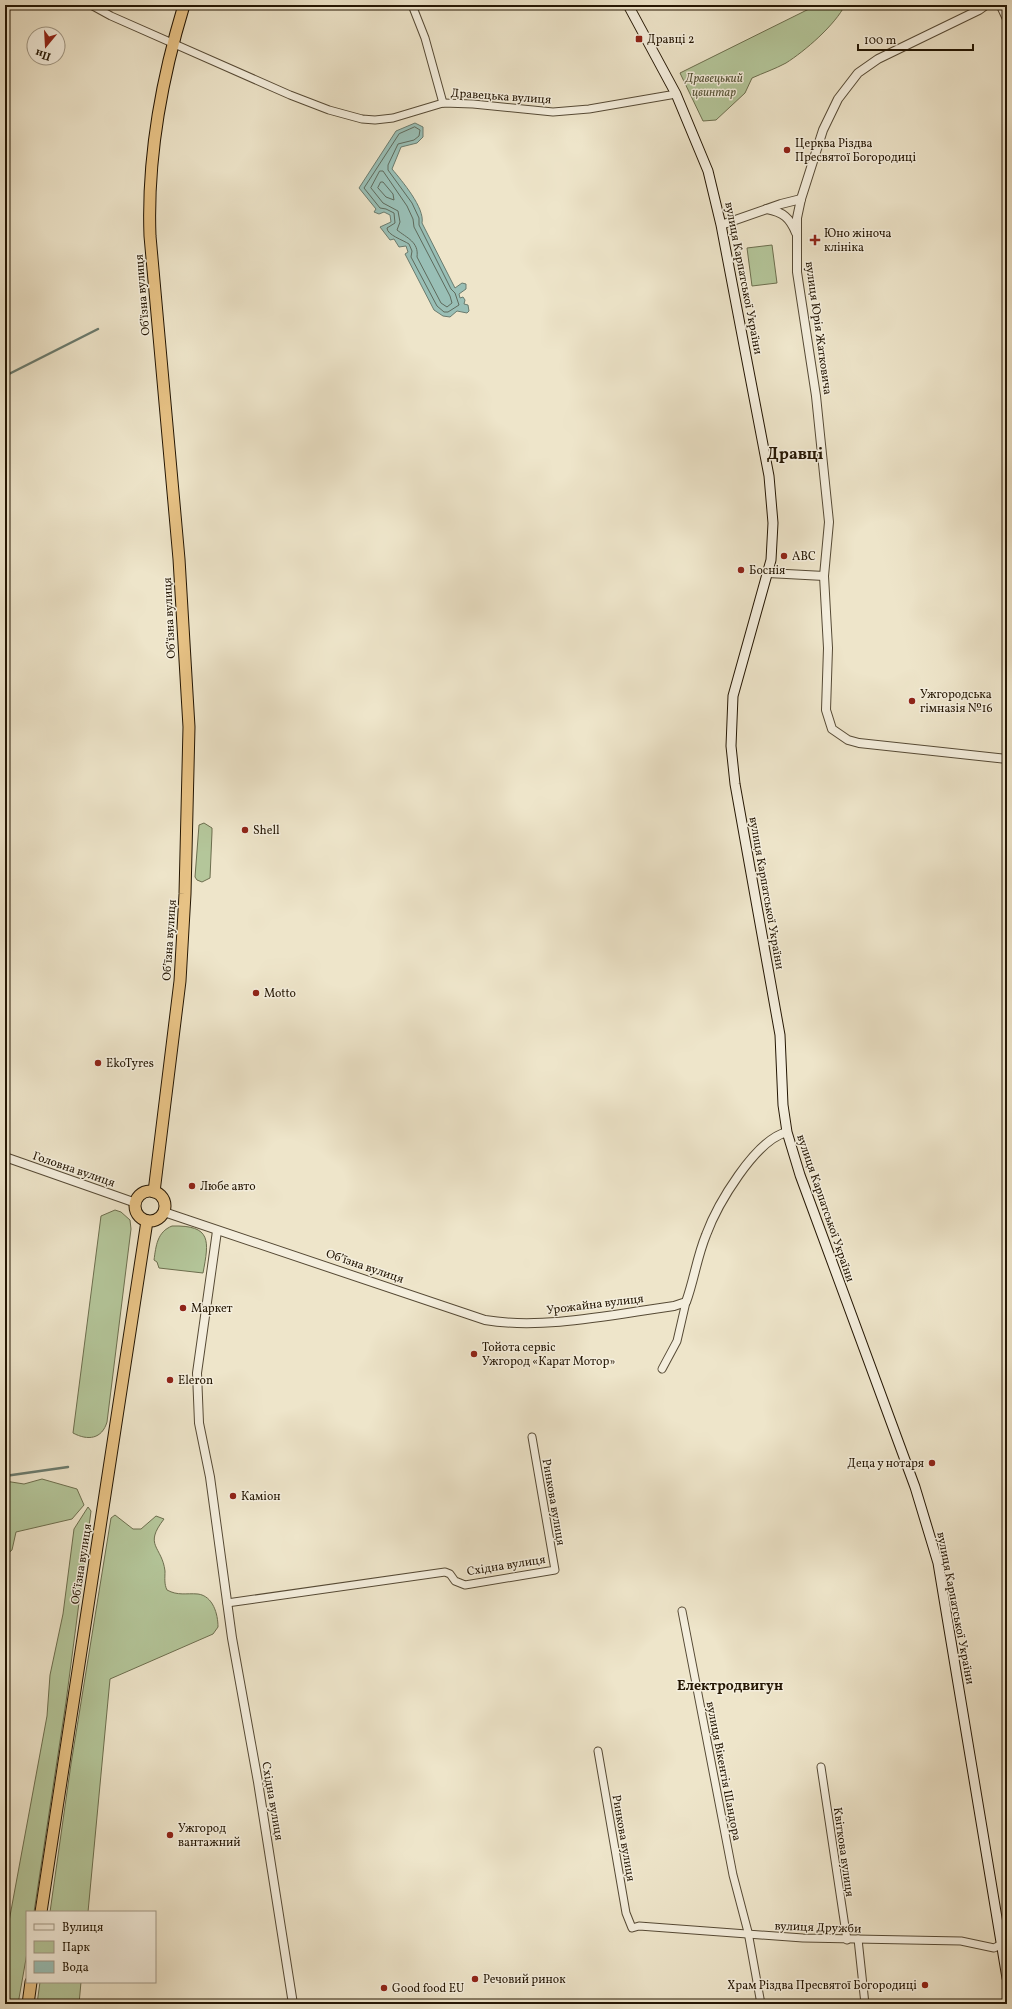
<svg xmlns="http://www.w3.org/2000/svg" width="1012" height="2009" viewBox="0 0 1012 2009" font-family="Vollkorn,serif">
<rect width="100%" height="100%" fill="#eee5ca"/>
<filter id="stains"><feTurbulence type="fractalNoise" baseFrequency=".005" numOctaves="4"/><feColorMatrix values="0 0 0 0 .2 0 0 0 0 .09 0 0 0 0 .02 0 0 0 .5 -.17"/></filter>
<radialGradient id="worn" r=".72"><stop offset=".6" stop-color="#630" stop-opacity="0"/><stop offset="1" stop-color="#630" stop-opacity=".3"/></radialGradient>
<g fill="#b4c69a" stroke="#6c6e4e">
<path d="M817 5H845C835 25 805 51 786 63 775 69 763 73 752 78L745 93 716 120 703 121 680 73Z"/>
<path d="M772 245 777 283 752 286 747 248Z"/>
<path d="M204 823 212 828V832L210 878 202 882 197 880 195 877 199 825Z"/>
<path d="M115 1210 121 1212 130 1220 131 1229 107 1422C102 1439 88 1441 73 1433L101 1216Z"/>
<path d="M172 1226C212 1225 209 1241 203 1273L159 1268 157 1262 154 1260C156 1246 157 1232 172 1226Z"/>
<path d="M42 1479 77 1489 84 1505 72 1519 16 1532 12 1550 5 1556V1481L24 1484Z"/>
<path d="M88 1507 91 1511 66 1702 34 1912H27V1953L18 2004H5V1943L47 1716 50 1675 63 1614 74 1529Z"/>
<path d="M115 1515 133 1529H141L156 1516 164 1519C143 1546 162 1546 165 1571 165 1578 164 1584 167 1590 178 1596 186 1593 198 1594 213 1596 218 1614 218 1627L213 1634 110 1679 88 1912H50L71 1764 111 1518Z"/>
<path d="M40 1982H81L79 2004H37Z"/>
</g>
<path fill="#99bfb6" stroke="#6a7b6e" d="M415 123 423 127V137L417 143 401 147 392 169C402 181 425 208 422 223L455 288 462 283 466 284V289L459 294 460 298 463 297 465 300 464 304 468 305 469 311 467 313 457 311 450 317 443 316 434 310 405 254 408 252 406 246 399 247 394 239 390 240 380 227 391 222 390 215 384 212 379 214 374 212 376 209 359 188 396 131Z"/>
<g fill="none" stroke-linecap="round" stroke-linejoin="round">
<g stroke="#5e6a5c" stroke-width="1">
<path d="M415 127 420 130 419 136 414 140 398 144 388 165V170L412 203 419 218V225L451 289 455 293 459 305 448 312H444L437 306 411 257 412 251 409 244C403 240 387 235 387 228L395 223 394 213 386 209 380 208 364 188 399 134Z"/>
<path d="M380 171H383L407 206 413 219 414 227 450 296 452 303 447 307 441 303 417 257C419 242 407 238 397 230L400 222 398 211 383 203 371 188Z"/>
<path d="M381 182H383L393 194 394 200 386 197 378 188Z"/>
</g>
<g stroke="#6a7b6e" stroke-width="2.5">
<path d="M5 376 98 329"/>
<path d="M5 1476 68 1467"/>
</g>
<defs>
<g id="minor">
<path d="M91 5 111 16 290 95 329 110 362 119 375 120 393 118 443 103 473 104 553 112 589 109 676 94"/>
<path d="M412 5 425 38 443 103"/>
<path d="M1000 5 1007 20"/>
<path d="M662 1369 677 1341 686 1302"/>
<path d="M227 1603 445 1572 450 1574 455 1581 465 1585 555 1570 532 1437"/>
<path d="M682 1611 733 1875 748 1932 761 2004"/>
<path d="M598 1751 626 1913 632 1928 639 1926 803 1938 961 1941 994 1948 1002 1944"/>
<path d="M821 1767 847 1940"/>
<path d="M858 1939 865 2004"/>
</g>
<g id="tertiary">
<path d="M986 5 979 10 878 59 858 73 838 99 823 130 801 199 797 218V272L816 396 829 522 824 576 828 648 826 710 832 729 848 740 859 743 1007 759"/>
<path d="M767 209C783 212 790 218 796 233"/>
<path d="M721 225 781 204 801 199"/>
<path d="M768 573 824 576"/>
<path d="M5 1157 136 1203"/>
<path d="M164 1212 485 1320C544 1330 615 1314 674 1306L686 1302C694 1280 697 1257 706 1235 717 1205 755 1140 787 1132"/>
<path d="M217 1231 197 1373 199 1423 210 1477 232 1638 258 1782 293 2004"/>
</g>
<path id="secondary" d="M628 5 676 94 708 171 721 225 769 476 773 523 771 560 733 696 731 746 735 784 780 1035 783 1105 787 1132 800 1175 915 1487 938 1563 1007 1978"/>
<g id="trunk">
<circle cx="150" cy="1206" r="15"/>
<path d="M154 1192 180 981 185 894 189 727 179 559 150 236C147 157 161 81 184 5"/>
<path d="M41 1912 147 1221"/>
<path d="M28 2004 31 1982"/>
</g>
</defs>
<use href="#minor" stroke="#564a35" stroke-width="9"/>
<use href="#tertiary" stroke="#564a35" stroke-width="10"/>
<use href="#secondary" stroke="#241603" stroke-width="11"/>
<use href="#trunk" stroke="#241603" stroke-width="13"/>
<use href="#minor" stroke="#f4eedd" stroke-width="7"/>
<use href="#tertiary" stroke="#f4eedd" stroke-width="8"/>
<use href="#secondary" stroke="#f4eedd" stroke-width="9"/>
<use href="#trunk" stroke="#e7c285" stroke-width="11"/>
</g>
<g fill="#8f2418" stroke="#f4eedd" stroke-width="1.5">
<rect x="635" y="35" width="8" height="8" rx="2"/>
<circle cx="787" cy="150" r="4"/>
<path d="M813 234h4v4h4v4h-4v4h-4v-4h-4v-4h4z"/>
<circle cx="784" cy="556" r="4"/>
<circle cx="741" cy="570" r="4"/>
<circle cx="912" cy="701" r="4"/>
<circle cx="245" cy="830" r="4"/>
<circle cx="256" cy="993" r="4"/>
<circle cx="98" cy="1063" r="4"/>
<circle cx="192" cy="1186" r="4"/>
<circle cx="183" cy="1308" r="4"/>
<circle cx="474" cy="1354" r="4"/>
<circle cx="170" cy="1380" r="4"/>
<circle cx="932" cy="1463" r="4"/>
<circle cx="233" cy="1496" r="4"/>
<circle cx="170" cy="1835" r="4"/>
<circle cx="475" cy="1979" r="4"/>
<circle cx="925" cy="1985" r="4"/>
<circle cx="384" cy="1988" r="4"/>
</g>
<g text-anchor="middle" stroke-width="3" stroke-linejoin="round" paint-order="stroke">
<g font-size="12" fill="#241603" stroke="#f4eedd" text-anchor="start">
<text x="647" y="43">Дравці 2</text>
<text x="795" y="147">Церква Різдва<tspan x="795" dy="14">Пресвятої Богородиці</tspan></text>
<text x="824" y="237">Юно жіноча<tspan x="824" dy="14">клініка</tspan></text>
<text x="792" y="560">ABC</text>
<text x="749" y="574">Боснія</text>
<text x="920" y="698">Ужгородська<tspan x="920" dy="14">гімназія №16</tspan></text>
<text x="253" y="834">Shell</text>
<text x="264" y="997">Motto</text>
<text x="106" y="1067">EkoTyres</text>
<text x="200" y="1190">Любе авто</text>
<text x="191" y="1312">Маркет</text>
<text x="482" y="1351">Тойота сервіс<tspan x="482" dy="14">Ужгород «Карат Мотор»</tspan></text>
<text x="178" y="1384">Eleron</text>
<text x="924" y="1467" text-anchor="end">Деца у нотаря</text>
<text x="241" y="1500">Каміон</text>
<text x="178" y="1832">Ужгород<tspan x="178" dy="14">вантажний</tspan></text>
<text x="483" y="1983">Речовий ринок</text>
<text x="917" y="1989" text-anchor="end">Храм Різдва Пресвятої Богородиці</text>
<text x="392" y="1992">Good food EU</text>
</g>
<g font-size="12" font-style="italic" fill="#565438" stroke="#f4eedd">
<text x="714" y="82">Дравецький<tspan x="714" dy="14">цвинтар</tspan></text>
</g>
<g font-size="12" fill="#241603" stroke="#f4eedd">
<text transform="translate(501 96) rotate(4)" y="4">Дравецька вулиця</text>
<text transform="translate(744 278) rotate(79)" y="4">вулиця Карпатської України</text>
<text transform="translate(142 295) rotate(-95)" y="4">Обʼїзна вулиця</text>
<text transform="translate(819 328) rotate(82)" y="4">вулиця Юрія Жатковича</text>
<text transform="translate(169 618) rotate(-93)" y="4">Обʼїзна вулиця</text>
<text transform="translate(767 893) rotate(80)" y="4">вулиця Карпатської України</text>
<text transform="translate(169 940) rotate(-86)" y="4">Обʼїзна вулиця</text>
<text transform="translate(74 1169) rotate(19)" y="4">Головна вулиця</text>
<text transform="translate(826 1208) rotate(71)" y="4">вулиця Карпатської України</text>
<text transform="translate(365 1266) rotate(19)" y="4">Обʼїзна вулиця</text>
<text transform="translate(595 1304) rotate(-7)" y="4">Урожайна вулиця</text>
<text transform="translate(554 1502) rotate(80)" y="4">Ринкова вулиця</text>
<text transform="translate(81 1564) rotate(-81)" y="4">Обʼїзна вулиця</text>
<text transform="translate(506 1565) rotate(-9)" y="4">Східна вулиця</text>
<text transform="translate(956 1608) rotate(79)" y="4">вулиця Карпатської України</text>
<text transform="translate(724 1771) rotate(79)" y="4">вулиця Вікентія Шандора</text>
<text transform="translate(273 1801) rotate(80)" y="4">Східна вулиця</text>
<text transform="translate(624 1838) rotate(80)" y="4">Ринкова вулиця</text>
<text transform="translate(844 1852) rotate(82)" y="4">Квіткова вулиця</text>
<text transform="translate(818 1927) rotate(2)" y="4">вулиця Дружби</text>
</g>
<g font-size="14" font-weight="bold" fill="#241603" stroke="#f4eedd">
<text x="730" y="1690">Електродвигун</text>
</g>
<g font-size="16" font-weight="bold" fill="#241603" stroke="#f4eedd">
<text x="795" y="459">Дравці</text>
</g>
</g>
<rect width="1012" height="2009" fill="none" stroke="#eee5ca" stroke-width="20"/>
<rect x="6" y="6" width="1000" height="1997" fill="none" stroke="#241603" stroke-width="2"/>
<rect x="10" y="10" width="992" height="1989" fill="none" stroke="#241603"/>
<rect x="26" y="1911" width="130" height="72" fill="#f4eedd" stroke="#a19886"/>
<rect x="34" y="1924" width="20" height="6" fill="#f4eedd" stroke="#a19886"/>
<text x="62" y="1931" font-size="12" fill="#241603">Вулиця</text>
<rect x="34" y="1941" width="20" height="12" fill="#b4c69a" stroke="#a19886"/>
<text x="62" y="1951" font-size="12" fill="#241603">Парк</text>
<rect x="34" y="1961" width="20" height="12" fill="#99bfb6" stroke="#a19886"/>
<text x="62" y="1971" font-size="12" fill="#241603">Вода</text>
<g transform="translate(46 46) rotate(198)"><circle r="19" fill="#f4eedd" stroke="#a19886"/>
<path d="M0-3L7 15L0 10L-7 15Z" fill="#8f2418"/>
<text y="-6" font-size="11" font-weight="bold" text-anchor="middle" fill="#241603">Пн</text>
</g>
<path d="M858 44v6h115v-6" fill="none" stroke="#241603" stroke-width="2"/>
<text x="864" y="44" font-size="12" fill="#241603" stroke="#f4eedd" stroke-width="3" paint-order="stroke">100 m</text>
<rect width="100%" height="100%" filter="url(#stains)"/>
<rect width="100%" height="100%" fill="url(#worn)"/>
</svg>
